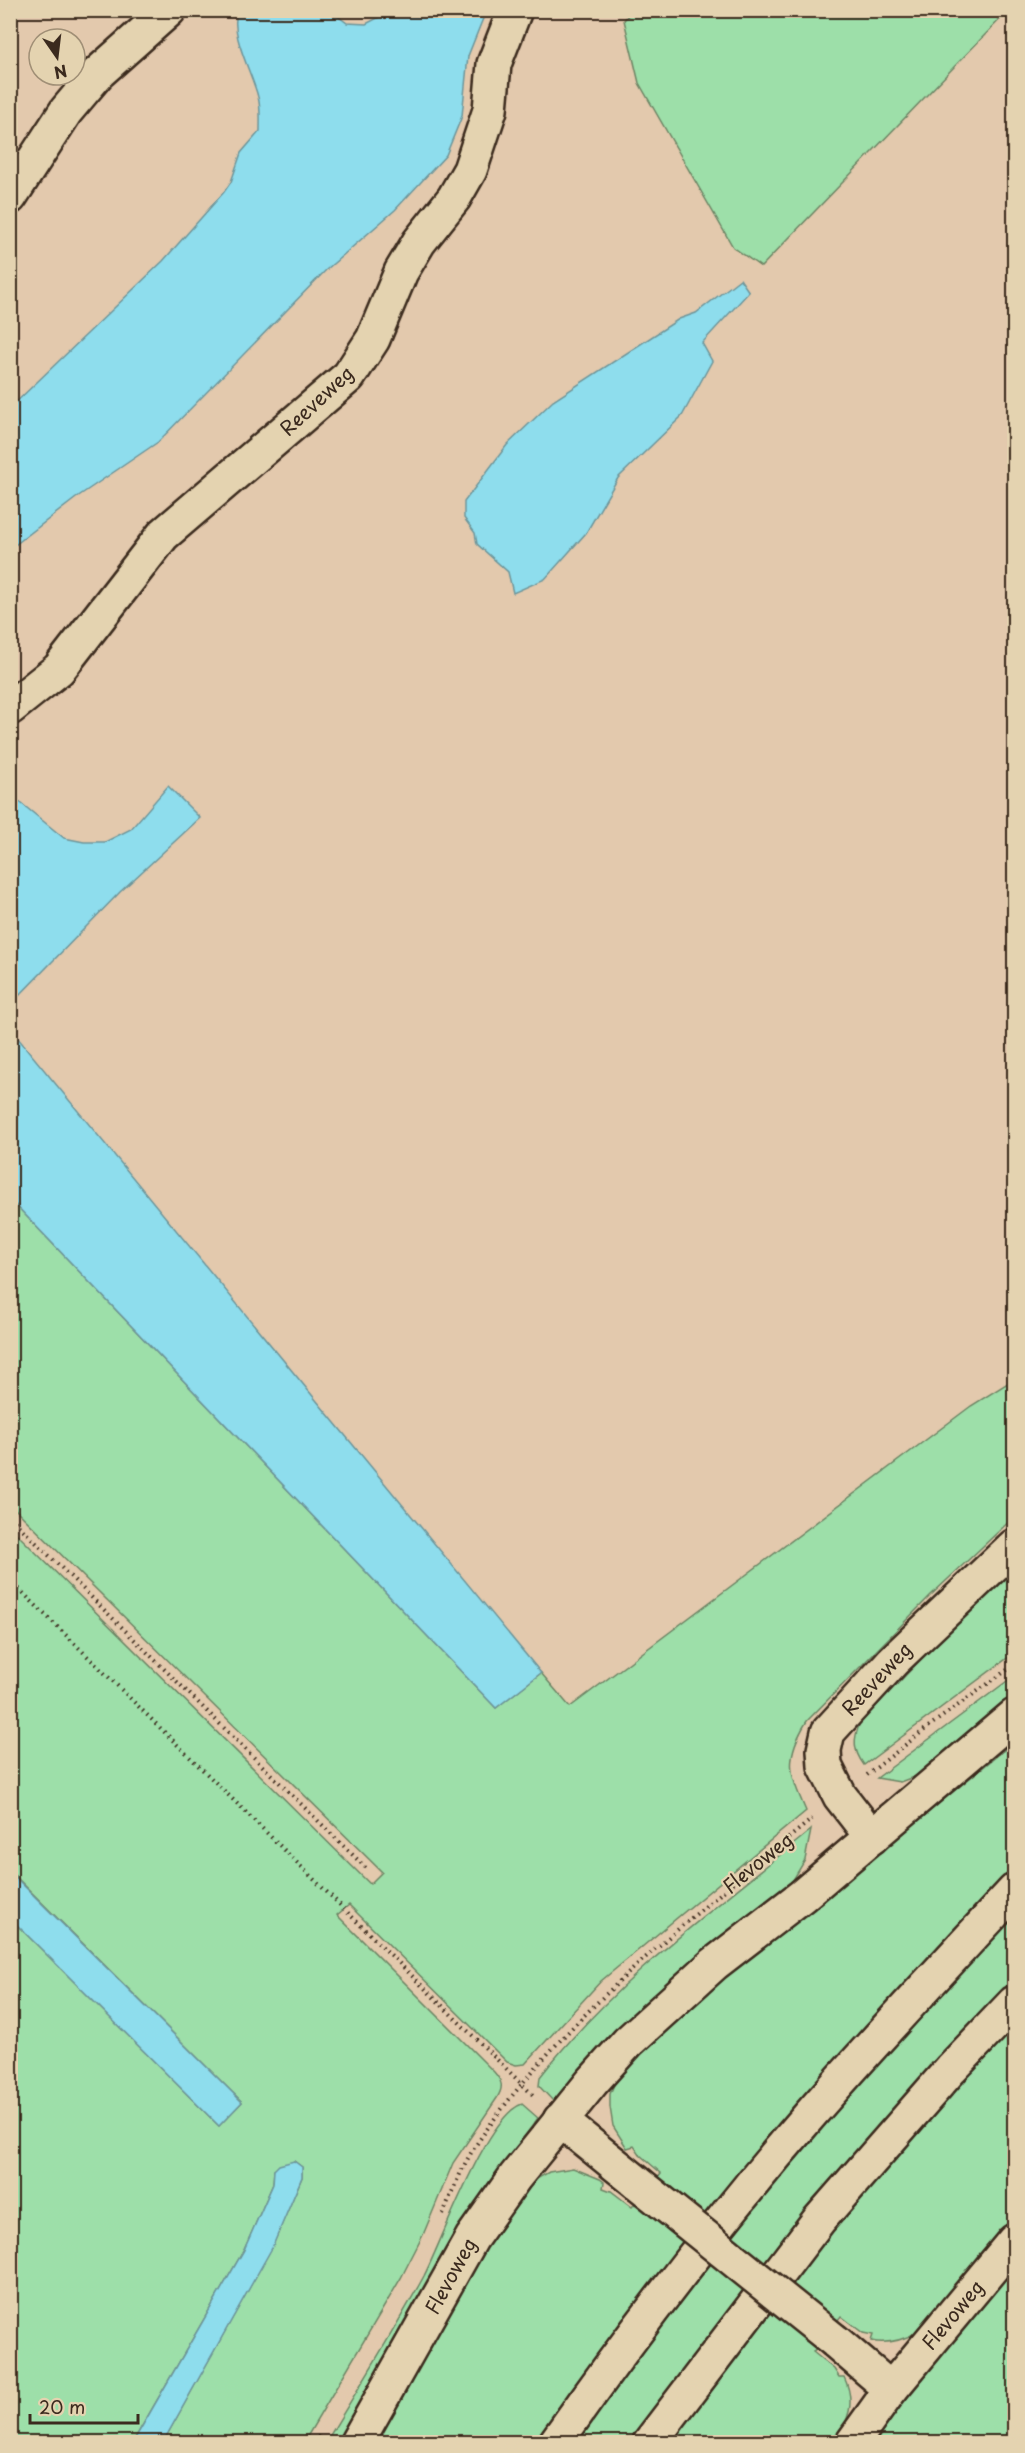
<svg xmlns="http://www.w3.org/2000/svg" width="1025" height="2453" viewBox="0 0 1025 2453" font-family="'Playpen Sans',sans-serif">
<rect width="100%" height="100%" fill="#e3c9ad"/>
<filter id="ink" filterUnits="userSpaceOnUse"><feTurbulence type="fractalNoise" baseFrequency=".0167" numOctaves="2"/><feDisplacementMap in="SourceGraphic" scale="12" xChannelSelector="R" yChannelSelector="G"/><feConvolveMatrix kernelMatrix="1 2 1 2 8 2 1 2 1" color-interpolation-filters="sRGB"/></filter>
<g filter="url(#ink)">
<g fill="#9ddfa9" stroke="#6c8464" stroke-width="1.5">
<path d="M632 11 1008 10V11L761 267 733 247 639 83 624 20Z"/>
<path d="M11 1200 496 1708 541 1673 570 1707 971 1406 1014 1379V1517L930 1596 807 1721C784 1758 789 1773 806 1811L601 1981 525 2064 516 2065 507 2062 349 1905 337 1915 494 2072C502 2081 504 2087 497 2098L453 2163 423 2235 401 2278 304 2442H163L272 2247 302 2177V2167L294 2161 274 2170 273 2184 244 2250 133 2442H11V1919L219 2126 242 2102 11 1872 10 1527 370 1884 382 1872 11 1505Z"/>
<path d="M1014 1569V1653L864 1765C853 1750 853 1739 860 1723L925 1655Z"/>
<path d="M1014 1676V1695L919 1775 900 1782 877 1778Z"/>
<path d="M1014 1742V1873L993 1895 583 2380 539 2442H372L474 2262 531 2182 549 2172 573 2168 600 2179 604 2182 603 2188 611 2191 632 2207 661 2173 640 2155 634 2146 627 2148 613 2126 610 2107V2094L620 2071 692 2000 828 1894Z"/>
<path d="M811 1830 805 1860 790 1885 655 1995 591 2058 553 2101 539 2086 540 2077C615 1980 717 1907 811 1830Z"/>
<path d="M1014 1910V1983L999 1999 647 2421 631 2442H569L743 2214Z"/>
<path d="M1014 2021V2216L918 2332C903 2340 888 2345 871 2341L873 2335 863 2333 841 2316 813 2352 834 2369 839 2377H844C856 2402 849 2421 834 2442H664L848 2207Z"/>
<path d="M522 2104 538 2118 493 2179 340 2442H326C359 2387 393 2333 424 2276 442 2241 487 2115 522 2104Z"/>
<path d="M1014 2260V2442H869Z"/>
</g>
<g fill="#8edded" stroke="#6d959a" stroke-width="1.5">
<path d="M238 11H331L347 23 366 24 391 11H486L468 56 462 116 446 155 395 210 326 270 158 442 80 495 11 548V407L163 261 224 192 231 182 241 153 260 131C260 120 261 107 258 97 253 75 228 31 238 11Z"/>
<path d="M740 279 749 292 702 343 712 361 682 416 618 478 586 533 545 579 513 593 508 572 477 544 475 533 464 518V502L507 445 553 401 679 319 696 313Z"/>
<path d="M168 786 200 818 120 892 15 1000 11 1013V795L64 838 84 842H105L131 829Z"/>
<path d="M10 1023 12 1031 541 1673 496 1708 11 1200Z"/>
<path d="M10 1872 242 2102 219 2126 11 1919Z"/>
<path d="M294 2161 302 2167V2177L272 2248 163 2442H133L244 2250 273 2184 274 2170 279 2165Z"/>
</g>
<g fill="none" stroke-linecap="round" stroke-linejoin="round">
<defs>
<g id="minor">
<path d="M10 197 66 111 98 73 169 10"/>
<path d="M10 708 59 669 163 535 349 376 373 339 401 272 419 242 454 198 470 170 490 110 494 64 515 10"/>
<path d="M872 1837 840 1796 825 1766 824 1750 828 1732 893 1661 1014 1546"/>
<path d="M560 2120 638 2183"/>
<path d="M835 2341 891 2389"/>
<path d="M357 2442 472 2238 515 2177 592 2082 628 2042 714 1964 802 1896 1014 1716"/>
<path d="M853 2442 891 2389 1014 2241"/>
</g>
<g id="highway">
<path d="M556 2442C635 2330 719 2220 809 2116 876 2039 945 1965 1014 1891"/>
<path d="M650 2442 819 2220 951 2069 1014 2003"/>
</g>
</defs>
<use href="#minor" stroke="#3b2a1e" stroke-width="38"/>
<use href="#highway" stroke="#3b2a1e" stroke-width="38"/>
<g stroke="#3b2a1e" stroke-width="4" stroke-dasharray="1.5 4.5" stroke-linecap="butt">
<path d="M10 1517 366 1868"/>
<path d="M10 1580 535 2097"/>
<path d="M867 1775 932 1724 1014 1665"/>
<path d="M443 2214C452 2192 461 2169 474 2148 563 2015 690 1919 812 1819"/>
<path d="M315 2442 321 2433"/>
</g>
<use href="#minor" stroke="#e4d3b0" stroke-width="33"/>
<use href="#highway" stroke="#e4d3b0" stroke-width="33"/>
<defs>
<path id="minor-bridge" d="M638 2183 835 2341"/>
</defs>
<use href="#minor-bridge" stroke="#3b2a1e" stroke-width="38" stroke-linecap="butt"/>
<use href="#minor-bridge" stroke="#e4d3b0" stroke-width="33"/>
</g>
</g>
<g text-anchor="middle" stroke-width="4.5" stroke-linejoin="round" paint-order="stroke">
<g font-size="20" fill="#3b2a1e" stroke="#e4d3b0">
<text transform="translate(317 401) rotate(-43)" y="7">Reeveweg</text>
<text transform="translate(877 1679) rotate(-47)" y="7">Reeveweg</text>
<text transform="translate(758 1863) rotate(-39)" y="7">Flevoweg</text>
<text transform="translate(451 2276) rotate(-61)" y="7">Flevoweg</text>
<text transform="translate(953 2315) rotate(-50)" y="7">Flevoweg</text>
</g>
</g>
<rect width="1025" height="2453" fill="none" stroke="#e4d3b0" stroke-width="36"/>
<rect x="18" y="18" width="989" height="2417" fill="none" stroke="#3b2a1e" stroke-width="2" filter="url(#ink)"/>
<g transform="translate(57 57) rotate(166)"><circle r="28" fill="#e4d3b0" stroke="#a08f76" stroke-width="1.5"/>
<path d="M0-4.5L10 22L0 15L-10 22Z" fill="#3b2a1e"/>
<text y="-9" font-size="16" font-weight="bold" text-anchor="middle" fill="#3b2a1e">N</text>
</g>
<path d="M30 2414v9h108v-9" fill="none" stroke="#3b2a1e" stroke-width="3"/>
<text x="39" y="2414" font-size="18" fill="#3b2a1e" stroke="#e4d3b0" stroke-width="4.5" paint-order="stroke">20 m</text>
</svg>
